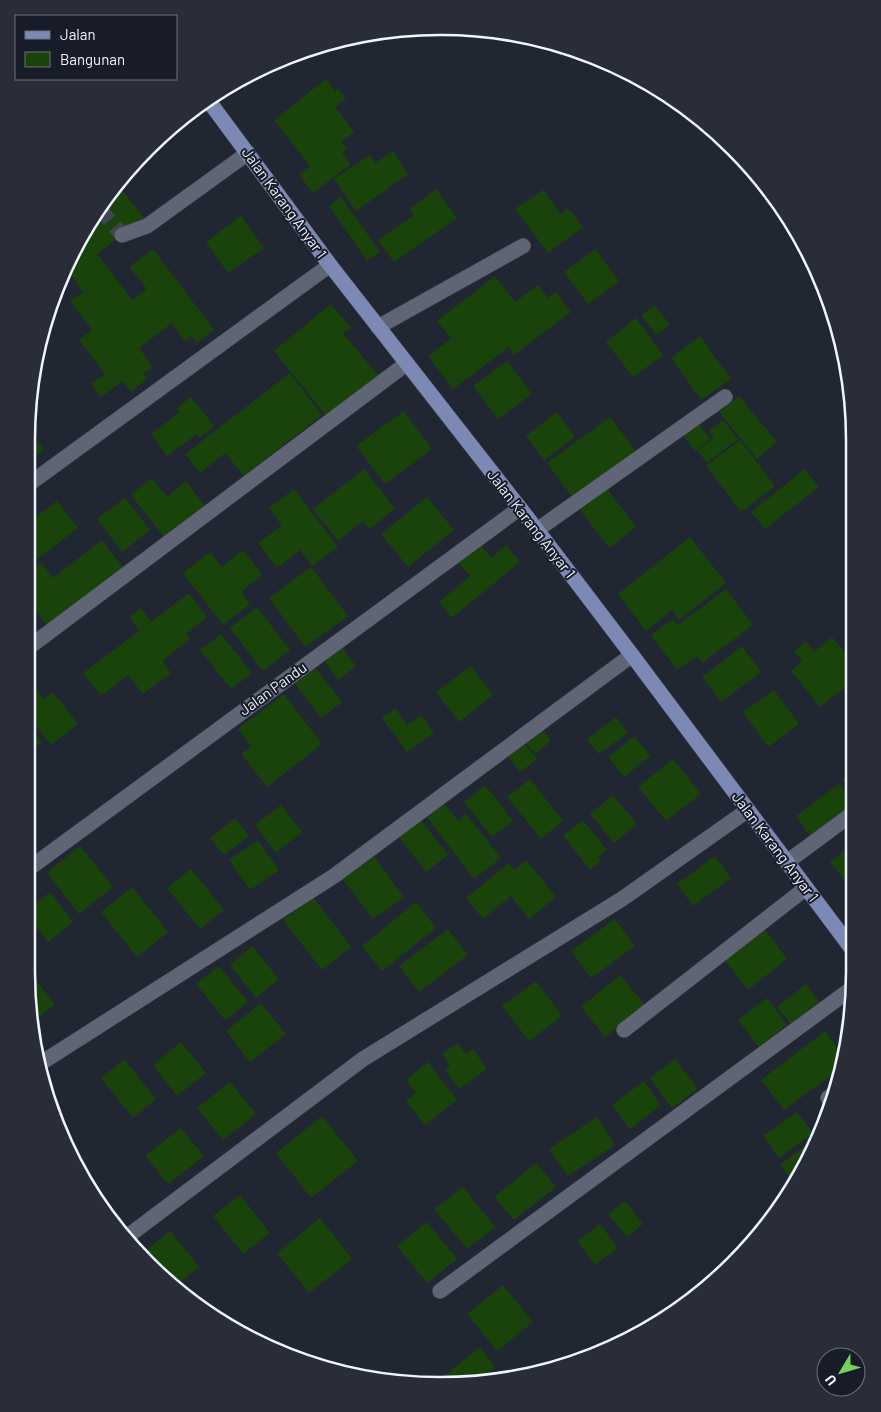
<svg xmlns="http://www.w3.org/2000/svg" width="881" height="1412" viewBox="0 0 881 1412" font-family="Barlow,sans-serif">
<rect width="100%" height="100%" fill="#212633"/>
<g fill="#19430a">
<path d="M326 79 335 91 338 89 346 98 335 107 354 132 341 142 347 149 342 153 351 164 313 193 299 175 310 166 274 120Z"/>
<path d="M393 151 408 174 356 211 334 179 370 155 375 163Z"/>
<path d="M118 185 144 218 97 254 132 300 147 289 129 267 153 249 214 330 197 343 191 336 185 341 172 323 139 348 153 367 143 374 147 379 131 392 123 381 101 397 91 384 105 374 79 340 92 330 70 301 83 292 66 268 110 191Z"/>
<path d="M436 189 457 218 394 262 378 240 414 215 409 209Z"/>
<path d="M543 190 561 214 568 208 583 227 548 253 515 209Z"/>
<path d="M341 197 380 252 367 261 329 206Z"/>
<path d="M241 216 264 248 228 273 206 242Z"/>
<path d="M595 249 619 281 588 304 564 272Z"/>
<path d="M495 276 515 302 538 285 548 298 556 292 571 312 514 355 509 347 453 389 428 356 451 339 437 321Z"/>
<path d="M331 304 351 328 343 333 380 378 329 419 274 351Z"/>
<path d="M655 305 670 325 656 335 641 315Z"/>
<path d="M636 318 663 355 633 377 606 342Z"/>
<path d="M700 336 731 379 701 400 671 358Z"/>
<path d="M507 361 532 394 498 419 473 386Z"/>
<path d="M290 373 322 415 244 476 225 453 200 473 185 454Z"/>
<path d="M739 396 777 442 757 459 719 412Z"/>
<path d="M191 397 214 426 200 437 197 434 167 456 151 434 180 412 177 408Z"/>
<path d="M404 411 432 449 385 484 356 446Z"/>
<path d="M557 412 575 437 544 460 526 436Z"/>
<path d="M610 417 636 451 573 498 547 463Z"/>
<path d="M723 420 738 439 707 463 697 450 714 438 709 431Z"/>
<path d="M698 422 710 439 695 451 682 434Z"/>
<path d="M30 430 44 450 29 461V458Z"/>
<path d="M740 440 775 486 741 512 706 466Z"/>
<path d="M364 469 395 509 369 529 363 521 338 541 313 509Z"/>
<path d="M805 469 819 487 765 529 751 512Z"/>
<path d="M152 478 167 497 186 481 205 506 165 538 131 495Z"/>
<path d="M294 489 338 547 312 566 300 550 277 568 258 543 282 526 269 508Z"/>
<path d="M607 489 636 527 609 548 580 510Z"/>
<path d="M427 497 454 530 408 567 381 534Z"/>
<path d="M125 498 150 530 122 552 97 519Z"/>
<path d="M57 501 78 528 36 560 29 550V522Z"/>
<path d="M690 537 726 583 679 620 672 610 646 631 618 594Z"/>
<path d="M102 540 124 569 48 627 28 601 29 573 41 563 53 578Z"/>
<path d="M480 544 491 558 506 545 520 562 452 618 439 602 470 576 458 562Z"/>
<path d="M243 550 262 575 241 592 250 604 223 625 183 573 210 552 222 567Z"/>
<path d="M311 567 348 616 305 647 269 598Z"/>
<path d="M726 589 753 625 702 663 697 656 677 670 651 635 673 619 678 625Z"/>
<path d="M189 593 207 617 186 634 190 639 162 661 171 673 143 694 128 675 101 696 83 673 139 631 129 617 141 608 151 622Z"/>
<path d="M257 607 290 650 263 671 230 628Z"/>
<path d="M221 634 252 673 231 689 200 650Z"/>
<path d="M832 637 853 663V681L820 707 791 671 802 661 794 651 806 641 814 652Z"/>
<path d="M340 645 356 666 338 680 322 658Z"/>
<path d="M742 646 761 672 721 702 702 677Z"/>
<path d="M313 665 342 702 321 718 292 680Z"/>
<path d="M471 666 493 695 459 722 436 692Z"/>
<path d="M35 687 44 699 53 692 78 724 51 745 28 716V693Z"/>
<path d="M774 690 799 724 768 747 743 712Z"/>
<path d="M284 694 322 744 267 787 241 754 251 747 238 729Z"/>
<path d="M395 708 407 725 421 715 434 733 407 752 382 718Z"/>
<path d="M616 717 628 733 599 754 587 739Z"/>
<path d="M28 725 42 742 28 753Z"/>
<path d="M538 725 551 741 535 754 522 738Z"/>
<path d="M634 736 650 756 624 777 608 757Z"/>
<path d="M522 740 537 759 520 772 505 753Z"/>
<path d="M673 759 701 794 666 821 638 787Z"/>
<path d="M852 773V794L842 780Z"/>
<path d="M530 779 563 821 541 839 507 797Z"/>
<path d="M839 784 852 801V806L811 837 796 816Z"/>
<path d="M485 785 513 821 492 837 464 802Z"/>
<path d="M613 795 637 824 614 843 590 814Z"/>
<path d="M441 799 458 821 466 814 501 858 474 879 423 812Z"/>
<path d="M281 805 302 832 276 853 255 825Z"/>
<path d="M418 816 448 855 426 872 396 833Z"/>
<path d="M235 818 249 836 224 855 210 838Z"/>
<path d="M583 820 607 850 598 857 601 861 590 870 563 836Z"/>
<path d="M258 840 279 870 250 890 229 860Z"/>
<path d="M852 845V875L845 881 830 862Z"/>
<path d="M80 846 113 887 79 914 47 873Z"/>
<path d="M373 855 404 897 373 919 342 878Z"/>
<path d="M715 856 731 878 693 906 677 884Z"/>
<path d="M526 860 556 897 529 919 511 896 483 919 466 898 509 863 514 870Z"/>
<path d="M191 869 224 910 200 929 167 888Z"/>
<path d="M132 887 168 932 137 957 101 912Z"/>
<path d="M50 892 73 922 48 942 27 915V911Z"/>
<path d="M313 897 351 947 322 970 283 920Z"/>
<path d="M416 902 436 928 382 971 362 946Z"/>
<path d="M615 919 635 946 591 978 571 951Z"/>
<path d="M764 928 787 959 748 990 724 959Z"/>
<path d="M448 929 468 955 419 992 399 966Z"/>
<path d="M252 946 279 979 256 998 230 965Z"/>
<path d="M219 966 248 1002 225 1020 196 984Z"/>
<path d="M26 968 55 1004 34 1021 26 971Z"/>
<path d="M620 975 645 1005 605 1037 581 1007Z"/>
<path d="M536 981 562 1016 529 1041 502 1006Z"/>
<path d="M806 984 819 1002 791 1024 777 1007Z"/>
<path d="M767 998 787 1025 759 1047 738 1020Z"/>
<path d="M261 1003 286 1034 250 1062 226 1031Z"/>
<path d="M825 1031 843 1056 840 1069 784 1110 761 1080Z"/>
<path d="M181 1042 206 1073 177 1096 153 1065Z"/>
<path d="M458 1043 466 1054 473 1049 487 1069 459 1089 445 1069 450 1066 442 1054Z"/>
<path d="M124 1059 156 1099 133 1118 101 1078Z"/>
<path d="M675 1059 698 1089 672 1108 650 1078Z"/>
<path d="M428 1062 457 1100 425 1125 406 1101 416 1093 406 1080Z"/>
<path d="M644 1081 661 1105 630 1129 612 1105Z"/>
<path d="M230 1082 256 1114 223 1140 197 1108Z"/>
<path d="M797 1112 813 1134 779 1158 763 1136Z"/>
<path d="M322 1116 358 1161 311 1198 276 1153Z"/>
<path d="M597 1117 615 1145 568 1176 549 1149Z"/>
<path d="M181 1128 204 1156 168 1184 145 1156Z"/>
<path d="M821 1135 793 1182 780 1164Z"/>
<path d="M536 1163 556 1187 514 1220 494 1197Z"/>
<path d="M463 1187 495 1227 467 1249 434 1209Z"/>
<path d="M240 1195 270 1233 243 1254 213 1216Z"/>
<path d="M625 1201 643 1224 627 1237 608 1214Z"/>
<path d="M320 1218 352 1259 309 1293 277 1253Z"/>
<path d="M427 1222 457 1259 427 1283 397 1246Z"/>
<path d="M600 1224 618 1248 595 1265 577 1241Z"/>
<path d="M170 1231 199 1267 175 1286 144 1252Z"/>
<path d="M503 1285 533 1322 497 1351 467 1314Z"/>
<path d="M480 1347 495 1367 482 1378 441 1382 439 1380Z"/>
<path d="M398 1374 406 1383 390 1380Z"/>
</g>
<g fill="none" stroke-linecap="round" stroke-linejoin="round">
<path stroke="#404551" stroke-width="15" stroke-dasharray="15 8" stroke-linecap="butt" d="M100 209 122 235"/>
<defs>
<g id="minor">
<path d="M122 235 147 226 248 153"/>
<path d="M378 327 523 246"/>
<path d="M29 484 330 265"/>
<path d="M537 530 725 397"/>
<path d="M28 648 406 364"/>
<path d="M787 862 852 814"/>
<path d="M27 870 520 508"/>
<path d="M624 1030 806 888"/>
<path d="M41 1063 334 876 632 655"/>
<path d="M828 1098 833 1094"/>
<path d="M128 1236 363 1059 622 899 748 810"/>
<path d="M440 1291 851 989"/>
</g>
<path id="major" d="M208 100 330 265 537 530 632 655 852 949"/>
</defs>
<use href="#minor" stroke="#3d414d" stroke-width="16"/>
<use href="#major" stroke="#3d414d" stroke-width="16"/>
<use href="#minor" stroke="#5f6575" stroke-width="15"/>
<use href="#major" stroke="#7b89b4" stroke-width="15"/>
</g>
<g text-anchor="middle" stroke-width="4" stroke-linejoin="round" paint-order="stroke">
<g font-size="15" fill="#f0f4fd" stroke="#181c29">
<text transform="translate(284 203) rotate(54)" y="5">Jalan Karang Anyar 1</text>
<text transform="translate(531 524) rotate(52)" y="5">Jalan Karang Anyar 1</text>
<text transform="translate(273 689) rotate(-36)" y="5">Jalan Pandu</text>
<text transform="translate(775 847) rotate(53)" y="5">Jalan Karang Anyar 1</text>
</g>
</g>
<path d="M0 0H881V1412H0ZM440 35H441A405 405 0 0 1 846 440V972A405 405 0 0 1 441 1377H440A405 405 0 0 1 35 972V440A405 405 0 0 1 440 35Z" fill="#292d3a" fill-rule="evenodd"/>
<path fill="none" stroke="#f0f4fd" stroke-width="2.5" d="M440 35H441A405 405 0 0 1 846 440V972A405 405 0 0 1 441 1377H440A405 405 0 0 1 35 972V440A405 405 0 0 1 440 35Z"/>
<rect x="15" y="15" width="162" height="65" fill="#181c29" stroke="#6e727e"/>
<rect x="25" y="31" width="25" height="8" fill="#7b89b4" stroke="#6e727e"/>
<text x="60" y="40" font-size="15" fill="#f0f4fd">Jalan</text>
<rect x="25" y="52" width="25" height="15" fill="#19430a" stroke="#6e727e"/>
<text x="60" y="65" font-size="15" fill="#f0f4fd">Bangunan</text>
<g transform="translate(841 1372) rotate(232)"><circle r="24" fill="#181c29" stroke="#6e727e"/>
<path d="M0-4L9 19L0 12L-9 19Z" fill="#75d25b"/>
<text y="-8" font-size="14" font-weight="bold" text-anchor="middle" fill="#f0f4fd">U</text>
</g>
</svg>
